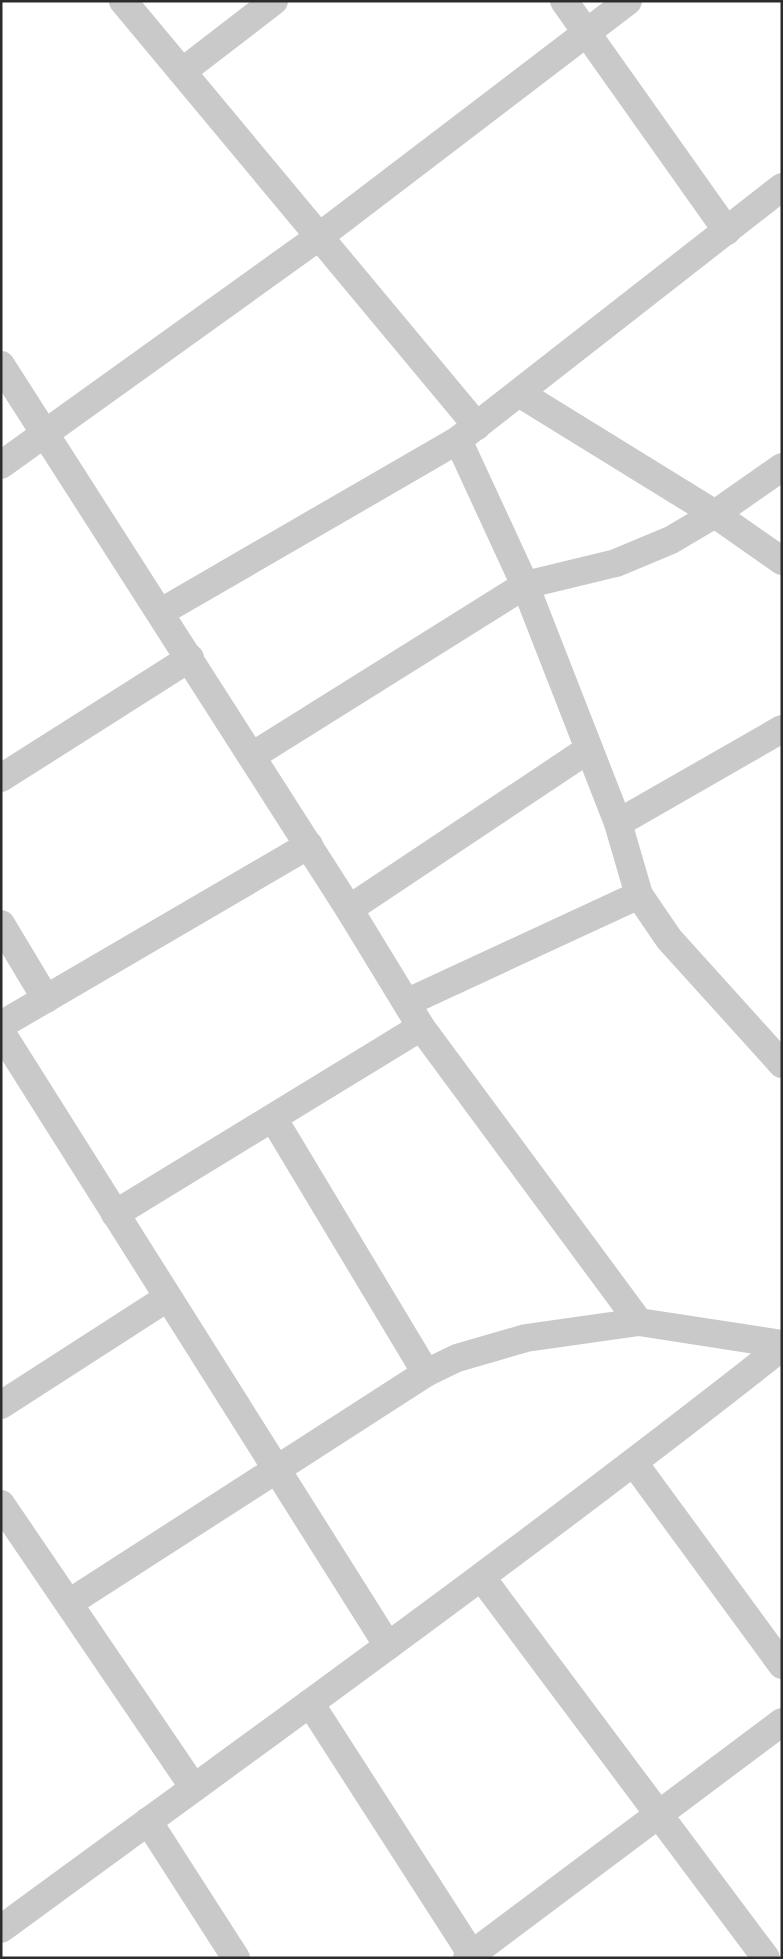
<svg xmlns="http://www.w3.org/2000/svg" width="783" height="1959" viewBox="0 0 783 1959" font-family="Montserrat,sans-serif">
<rect width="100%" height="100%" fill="#fff"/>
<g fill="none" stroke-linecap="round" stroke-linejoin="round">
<g stroke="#c9c9c9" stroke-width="28">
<path d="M123 1 477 426"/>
<path d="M564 1 727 231"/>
<path d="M183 71 274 1"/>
<path d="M1 365 349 909 421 1027 639 1322"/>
<path d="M519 393 715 514 782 561"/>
<path d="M458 440 525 585 618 823"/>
<path d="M1 465 320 236 628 1"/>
<path d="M161 612 458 440 782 187"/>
<path d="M782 729 618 823 639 895 669 939 782 1064"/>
<path d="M252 756 525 585 616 563 671 540 715 514 782 467"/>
<path d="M1 778 190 658"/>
<path d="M349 909 589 749"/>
<path d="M1 924 46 999"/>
<path d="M408 1002 639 895"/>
<path d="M1 1025 309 845"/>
<path d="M1 1032 388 1646"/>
<path d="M273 1118 426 1373"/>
<path d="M115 1214 421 1027"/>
<path d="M1 1405 167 1298"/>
<path d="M634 1463 782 1665"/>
<path d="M1 1504 194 1788"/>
<path d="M482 1578 766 1958"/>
<path d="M69 1603 426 1373 457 1358 526 1338 639 1322 782 1344"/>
<path d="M310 1703 474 1958"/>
<path d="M148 1821 236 1958"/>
<path d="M1 1929C263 1737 527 1548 782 1347"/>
<path d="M467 1958 782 1722"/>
</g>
</g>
<rect width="783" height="1959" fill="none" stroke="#2c2c2c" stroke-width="5"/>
</svg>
